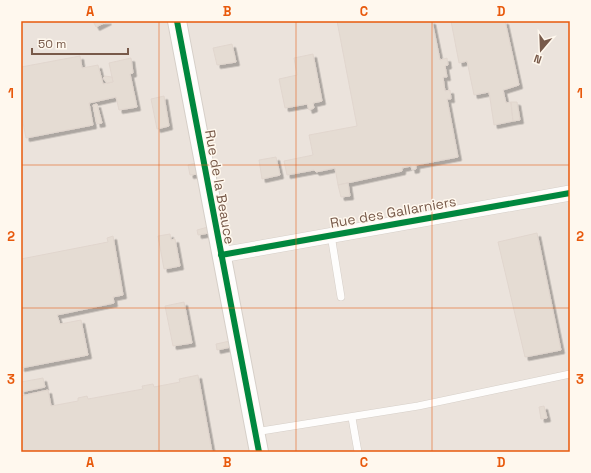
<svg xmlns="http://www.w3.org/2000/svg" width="591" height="473" viewBox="0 0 591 473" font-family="'Space Grotesk',sans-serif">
<defs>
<filter id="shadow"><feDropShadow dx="3.5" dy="3.5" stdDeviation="0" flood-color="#0004"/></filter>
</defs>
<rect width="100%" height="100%" fill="#f8f3ec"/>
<rect fill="#ebe3dc" x="21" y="21" width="549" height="431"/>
<g fill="#e5dcd3" stroke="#e1d6ce" filter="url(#shadow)">
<path d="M93 21H108L96 27Z"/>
<path d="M337 21H432L440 60 447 58 448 65 445 66 447 77H443L445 91 450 90 451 99H447L458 157 416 165V169L412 170 411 166 402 168V171L338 185 335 168 316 172 314 170 287 175 284 161 313 155 309 135 357 126Z"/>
<path d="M451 21H505L519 85 503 90 506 103 511 102 513 121 494 125 489 92 474 95 467 61 459 63Z"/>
<path d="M232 44 236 62 217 65 213 48Z"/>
<path d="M313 54 322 101 313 103 314 108 309 110 307 104 285 108 279 79 297 75 294 58Z"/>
<path d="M80 56 82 68 98 65 103 84 113 82 109 63 131 58 133 73 130 74 137 107 119 110 116 97 89 103 93 125 26 138 21 112V67Z"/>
<path d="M105 76 112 77 113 82 107 83 103 78Z"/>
<path d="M164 96 169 126 157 129 151 99Z"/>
<path d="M511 102H517L520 120 513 121Z"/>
<path d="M97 104 102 123 97 124 93 105Z"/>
<path d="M276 157 280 175 262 179 259 160Z"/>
<path d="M196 163 198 174 190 175 188 165Z"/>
<path d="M348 183 350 196 341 197 338 185Z"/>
<path d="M208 227 209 233 198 235 197 230Z"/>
<path d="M537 233 561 350 525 357 498 242Z"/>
<path d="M170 234 171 240 175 239 180 266 164 269 158 236Z"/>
<path d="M113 236 123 295 113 297 114 303 57 315 60 324 81 320 88 355 21 368V259L108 242 107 238Z"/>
<path d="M184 302 192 343 173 346 165 306Z"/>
<path d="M230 341 231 347 217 350 216 344Z"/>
<path d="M198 375 212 452H21V396L48 390 51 406 78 401V398L87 396 88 399 143 389 142 386 153 384 154 387 180 382 179 379Z"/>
<path d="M43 378 45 387 21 392V382Z"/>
<path d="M544 406 547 418 541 419 539 407Z"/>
</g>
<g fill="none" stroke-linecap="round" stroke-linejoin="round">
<defs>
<g id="service">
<path d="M331 235 341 297"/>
<path d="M352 418 358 452"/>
<path d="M255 432 418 406 570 374"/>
</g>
<path id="minor" d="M221 255 570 193"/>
<path id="tertiary" d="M177 21 259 452"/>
</defs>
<use href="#service" stroke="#d6cfc8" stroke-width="8"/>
<use href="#minor" stroke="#d6cfc8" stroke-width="16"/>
<use href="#tertiary" stroke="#d6cfc8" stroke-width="20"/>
<use href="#service" stroke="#fefdfc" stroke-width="7"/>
<use href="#minor" stroke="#fefdfc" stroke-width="15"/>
<use href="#tertiary" stroke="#fefdfc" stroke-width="18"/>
<defs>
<g id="cycleway">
<path d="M177 21 259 452"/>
<path d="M221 255 570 193"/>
</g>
</defs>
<use href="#cycleway" stroke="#fff8ee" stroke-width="8"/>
<use href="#cycleway" stroke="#00873e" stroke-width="6"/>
</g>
<path fill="none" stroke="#e8590c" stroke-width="1" stroke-opacity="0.55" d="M159 21V452M296 21V452M432 21V452M21 165H570M21 308H570"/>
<g text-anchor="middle" stroke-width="3" stroke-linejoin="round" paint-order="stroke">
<g font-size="14" fill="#785a4a" stroke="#fff8ee">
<text transform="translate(220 187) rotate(80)" y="5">Rue de la Beauce</text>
<text transform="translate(393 212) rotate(-10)" y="5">Rue des Gallarniers</text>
</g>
</g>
<rect width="591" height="473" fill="none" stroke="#fff8ee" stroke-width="44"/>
<g transform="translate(541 50) rotate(199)" stroke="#fff8ee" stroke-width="3" paint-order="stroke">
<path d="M0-3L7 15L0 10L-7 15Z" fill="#785a4a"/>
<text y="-6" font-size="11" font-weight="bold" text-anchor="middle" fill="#785a4a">N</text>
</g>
<path d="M32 48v6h96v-6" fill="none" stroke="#785a4a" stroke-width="2"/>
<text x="38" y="48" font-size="12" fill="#785a4a" stroke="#fff8ee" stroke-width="3" paint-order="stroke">50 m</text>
<rect x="22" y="22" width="547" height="429" fill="none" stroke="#e8590c" stroke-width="1.5"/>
<g font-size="13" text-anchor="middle" font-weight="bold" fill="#e8590c">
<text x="90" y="16">A</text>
<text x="227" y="16">B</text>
<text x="364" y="16">C</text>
<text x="501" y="16">D</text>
<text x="11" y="98">1</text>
<text x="580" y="98">1</text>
<text x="11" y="241">2</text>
<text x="580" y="241">2</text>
<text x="11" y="384">3</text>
<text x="580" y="384">3</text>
<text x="90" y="467">A</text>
<text x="227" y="467">B</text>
<text x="364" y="467">C</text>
<text x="501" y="467">D</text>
</g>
</svg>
